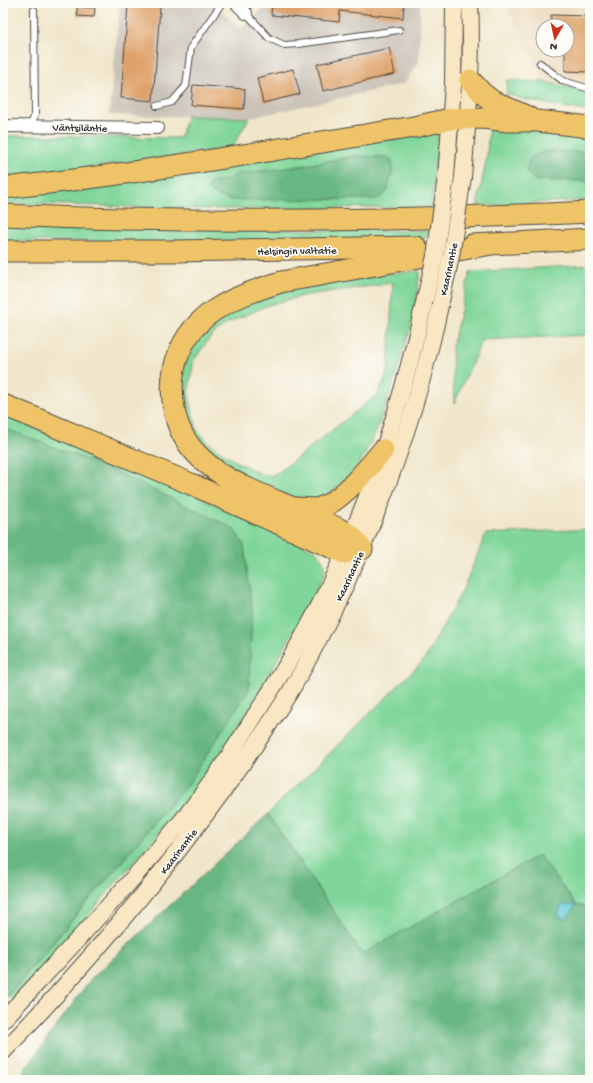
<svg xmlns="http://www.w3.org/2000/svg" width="593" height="1083" viewBox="0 0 593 1083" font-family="'Gochi Hand',sans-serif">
<rect width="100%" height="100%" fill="#fdfcf7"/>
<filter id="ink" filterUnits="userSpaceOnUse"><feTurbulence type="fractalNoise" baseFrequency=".025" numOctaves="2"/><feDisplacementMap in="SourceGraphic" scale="8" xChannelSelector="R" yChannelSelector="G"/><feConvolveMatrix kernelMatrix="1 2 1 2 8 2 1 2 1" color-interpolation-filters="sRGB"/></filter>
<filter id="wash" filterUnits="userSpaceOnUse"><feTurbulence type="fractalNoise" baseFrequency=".012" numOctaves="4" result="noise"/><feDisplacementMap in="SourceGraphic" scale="16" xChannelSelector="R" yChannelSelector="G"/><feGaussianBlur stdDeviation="0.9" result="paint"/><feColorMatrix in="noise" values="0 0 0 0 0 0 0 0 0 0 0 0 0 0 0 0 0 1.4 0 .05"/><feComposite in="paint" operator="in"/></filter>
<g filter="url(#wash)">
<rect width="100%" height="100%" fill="#f0e6ca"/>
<path fill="#ebd8ba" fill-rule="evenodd" d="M508 3H590V92L545 82 509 10ZM543 26H567V50H543Z"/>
<path fill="#cbc3b8" d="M120 3H215L240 30 269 3H420L419 62 404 84 249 118 109 115Z"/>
<g fill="#80d69a" stroke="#568062" fill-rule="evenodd">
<path d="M507 80 545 82 590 92V112L526 100 507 94Z"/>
<path d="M187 116 249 118 232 148 3 180V136C62 135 121 138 180 138Z"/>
<path d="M489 124 590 134V152L547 151 535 180 590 181V200L477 206 487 156Z"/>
<path d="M439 132 431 207 205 209 3 203V193ZM354 156 392 160 393 169 387 192 210 183Z"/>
<path d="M3 224 198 229 427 231 425 239 197 242 3 241Z"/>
<path d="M590 265V335L482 340 454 404 452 347 470 272Z"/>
<path d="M420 271 414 317 396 375 377 430 364 456 353 472 327 496 312 500 283 497 207 453 188 429 178 390 190 346 213 321 257 298 331 279ZM393 283 388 369 385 380 377 395 279 472 269 476 263 475 235 461 210 444 197 430 188 393 194 360 211 336 228 323 268 305 307 295Z"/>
<path d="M3 415 184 490 316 551C329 566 325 573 317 589L255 700 196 790 15 1000 8 996 189 782 248 690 252 608 233 528 104 467 3 428Z"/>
<path d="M590 529V908L576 905 539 855 362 954 268 814 425 659 463 589 486 534Z"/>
</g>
<g fill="#68b782" stroke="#4a7156">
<path d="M547 151 590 152V181L535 180 527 173V165L532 156Z"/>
<path d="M354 156 387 157 392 160 393 169 387 192 378 199 231 200 216 196 208 189 210 183 227 180 237 174 302 166Z"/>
<path d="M3 428 104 466 233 528 244 545 252 608 249 690 189 782 3 1001Z"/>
<path d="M268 814 362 954 539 855 576 905 590 908V1080H17L90 980Z"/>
</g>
<path fill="#5dc9d6" stroke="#447a80" d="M561 905H576L567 919 558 916Z"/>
<g id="blocks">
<g fill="#dea36a">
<path d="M272 3H387L404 5 403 18 340 11 339 22 271 15Z"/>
<path d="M128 4 160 7 153 101 121 98Z"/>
<path d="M77 7 95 8 94 17 77 16Z"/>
<path d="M551 15 590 16V72L565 71V50H567V26H551Z"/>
<path d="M389 48 395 74 323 91 317 64Z"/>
<path d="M293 69 300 94 263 103 257 78Z"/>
<path d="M193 85 245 89 244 109 191 105Z"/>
</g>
</g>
</g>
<g filter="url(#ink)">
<use href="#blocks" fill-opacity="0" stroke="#494743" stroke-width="1"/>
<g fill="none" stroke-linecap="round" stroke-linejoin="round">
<defs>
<g id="service">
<path d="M246 13 269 38 284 45 298 44 399 30"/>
<path d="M540 63 563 81 590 89"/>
<path d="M157 106 172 102 186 86 191 47 222 3"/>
<path d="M30 126 35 115 34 10"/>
</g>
<g id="minor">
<path d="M236 3 246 13"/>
<path d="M3 126 158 128"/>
</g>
<g id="secondary">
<path d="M446 177 453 86 454 3"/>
<path d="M463 177C468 119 473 61 470 3"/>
<path d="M3 1020C51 968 100 917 146 863 163 843 181 823 197 801 218 774 236 746 254 717 275 685 295 652 313 618 364 519 400 412 424 303"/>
<path d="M3 1052C109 941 208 823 290 692 310 658 328 622 345 586 388 494 420 401 441 301"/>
</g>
<g id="motorway">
<path d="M470 80 482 93 492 101 528 117"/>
<path d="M3 188C141 174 277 149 414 127L450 119 483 118 508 121H537L590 127"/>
<path d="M3 215C199 224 394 221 590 212"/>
<path d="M472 245 590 239"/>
<path d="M3 251H174L416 247"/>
<path d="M3 405 28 415 191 484 344 553 362 549C358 545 355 539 350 535 341 529 328 524 318 519 267 494 189 477 175 414 172 399 171 384 174 369 186 314 233 297 281 282L486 245"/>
<path d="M296 508C302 508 309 509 315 509 338 506 368 468 383 450"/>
</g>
</defs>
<use href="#service" stroke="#494743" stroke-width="8"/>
<use href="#minor" stroke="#494743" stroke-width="14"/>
<use href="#secondary" stroke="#494743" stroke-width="18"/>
<use href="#motorway" stroke="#494743" stroke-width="23"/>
<use href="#service" stroke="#fff" stroke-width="6"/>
<use href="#minor" stroke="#fff" stroke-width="12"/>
<use href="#secondary" stroke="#f9e7c3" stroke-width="16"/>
<use href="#motorway" stroke="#efc469" stroke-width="21"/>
<defs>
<g id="secondary-bridge">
<path d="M441 301 451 257 463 177"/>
<path d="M424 303 435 256 446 177"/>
</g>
</defs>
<use href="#secondary-bridge" stroke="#494743" stroke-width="18" stroke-linecap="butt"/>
<use href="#secondary-bridge" stroke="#f9e7c3" stroke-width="16"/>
</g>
</g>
<g text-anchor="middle" stroke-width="3.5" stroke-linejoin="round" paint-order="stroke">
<g font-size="11" fill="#2b2b2b" stroke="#fdfcf7">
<text transform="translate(80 127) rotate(1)" y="4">Väntsiläntie</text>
<text transform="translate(297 250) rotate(-1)" y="4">Helsingin valtatie</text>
<text transform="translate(448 269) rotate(-78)" y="4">Kaarinantie</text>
<text transform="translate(349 576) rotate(-65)" y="4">Kaarinantie</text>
<text transform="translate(178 851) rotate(-53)" y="4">Kaarinantie</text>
</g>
</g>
<rect width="593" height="1083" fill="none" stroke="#fdfcf7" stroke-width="16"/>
<g transform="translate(555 38) rotate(189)"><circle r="19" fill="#fdfcf7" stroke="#a9a8a5"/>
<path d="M0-3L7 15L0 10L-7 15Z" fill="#c8321e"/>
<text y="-6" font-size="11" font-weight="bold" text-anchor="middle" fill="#2b2b2b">N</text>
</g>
</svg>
